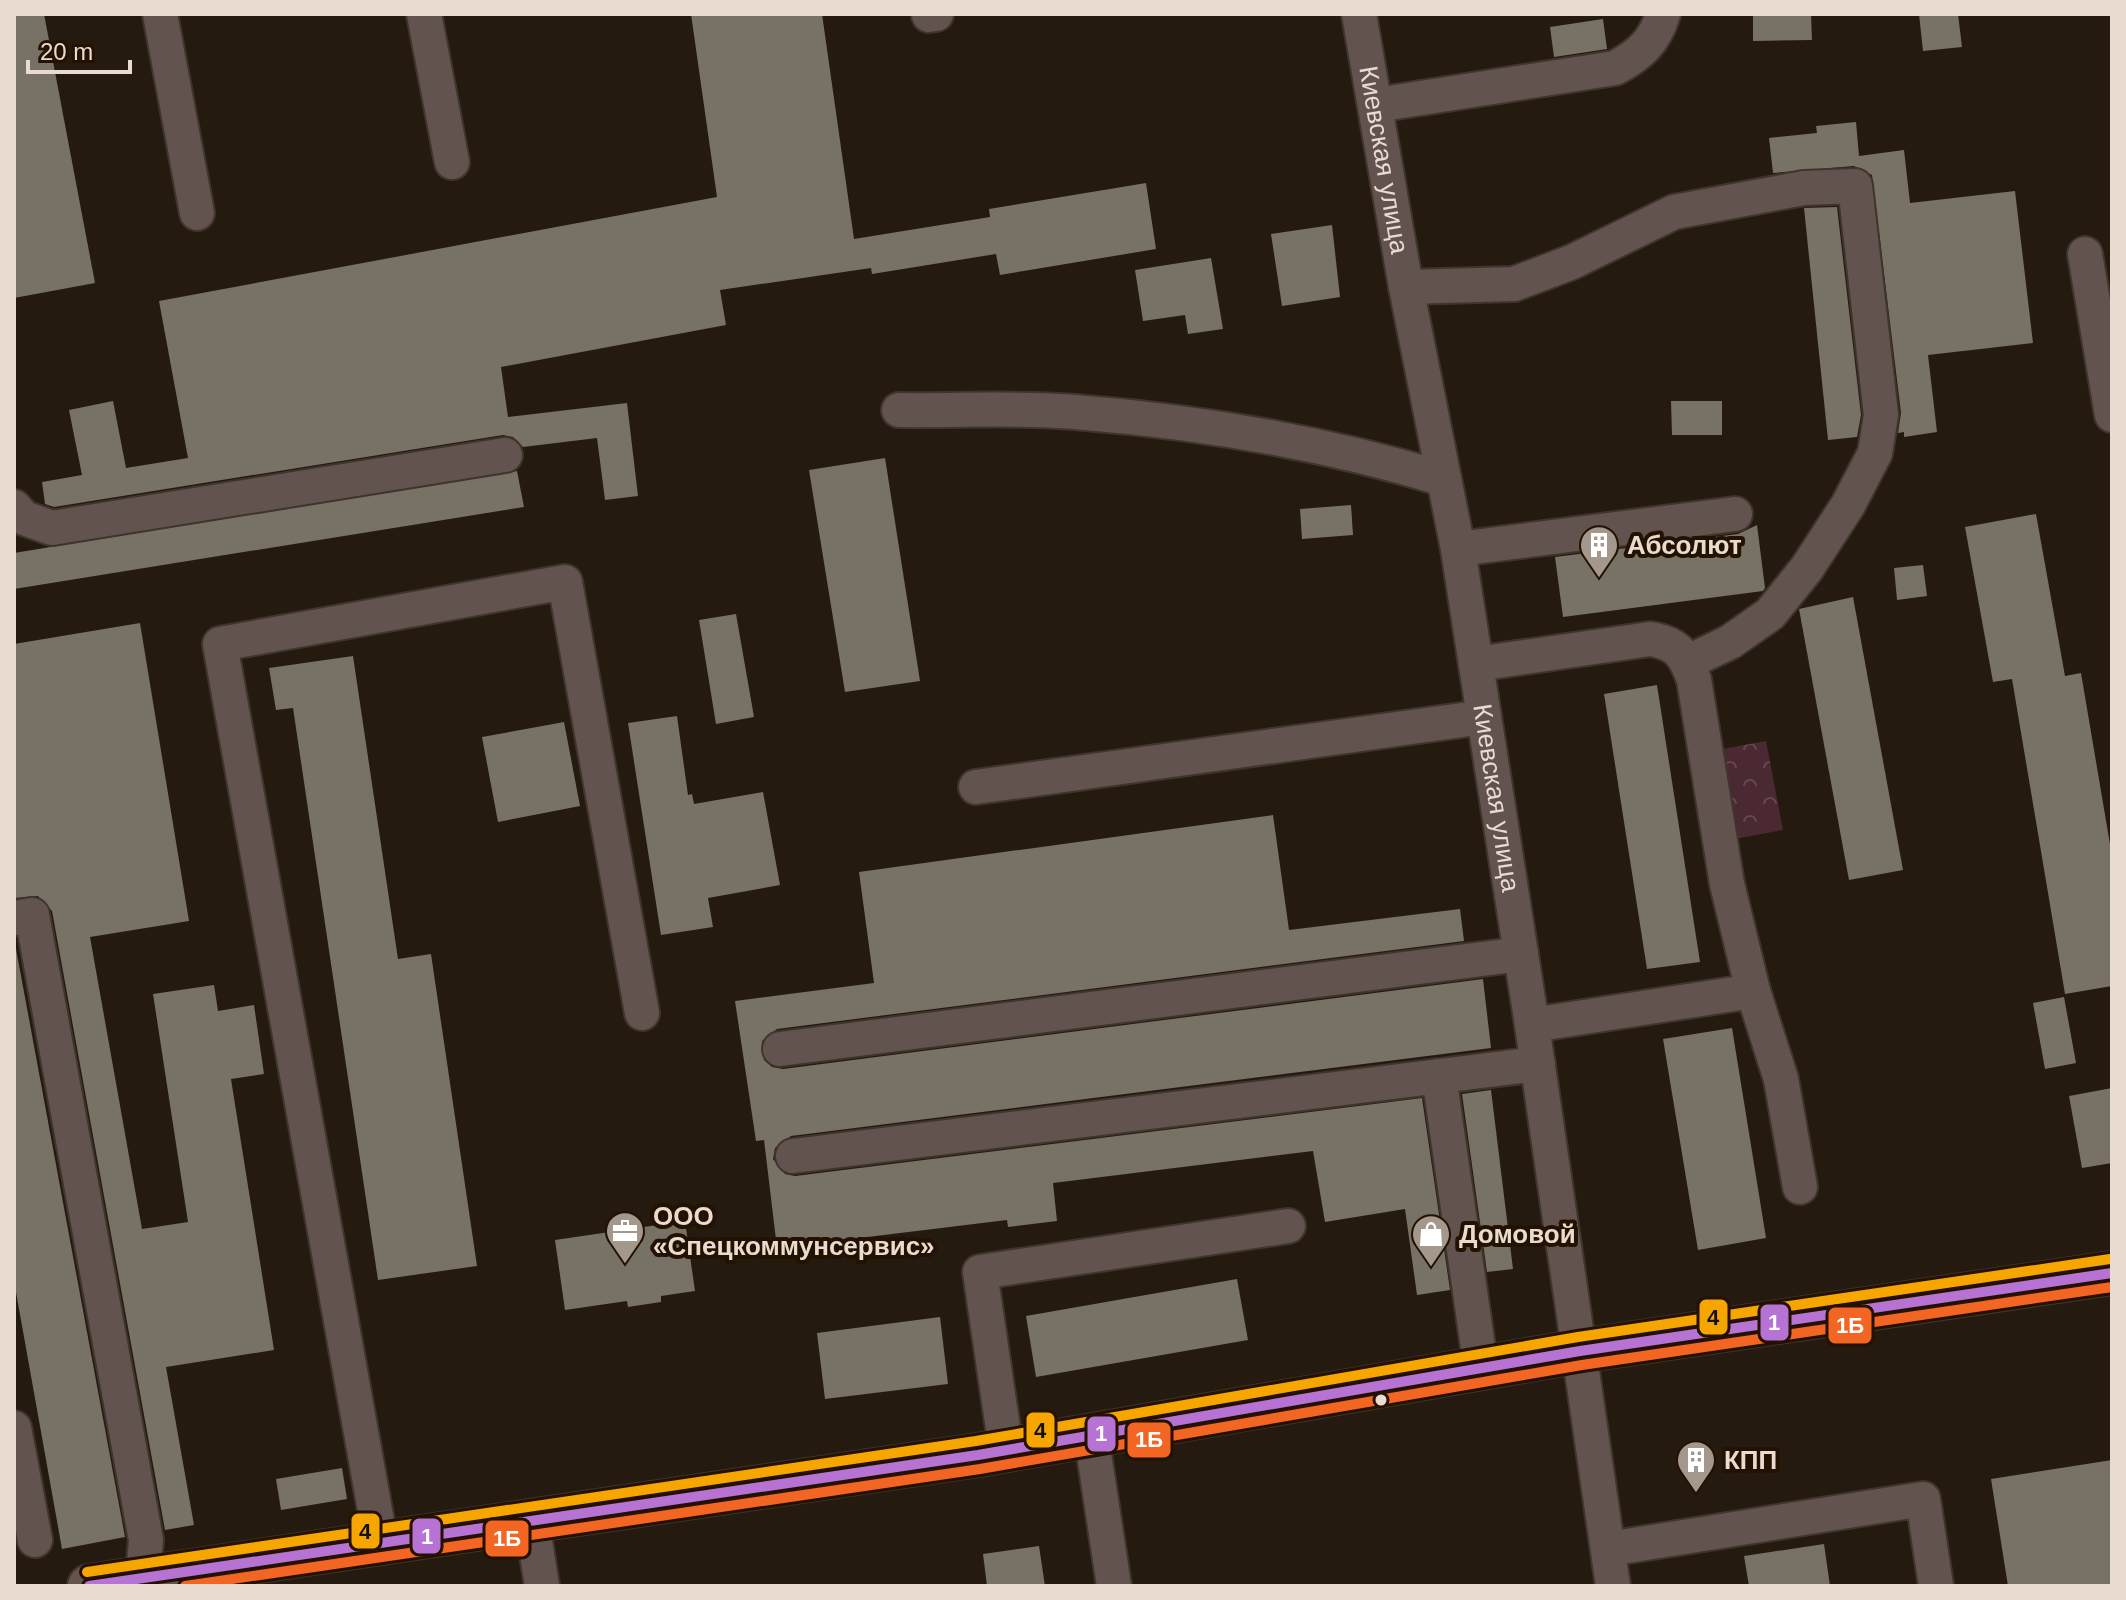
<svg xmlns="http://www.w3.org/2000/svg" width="2126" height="1600" viewBox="0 0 2126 1600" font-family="Helvetica,sans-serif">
<defs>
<pattern id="park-crowns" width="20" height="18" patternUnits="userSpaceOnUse" patternTransform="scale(2)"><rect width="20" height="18" fill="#4b2932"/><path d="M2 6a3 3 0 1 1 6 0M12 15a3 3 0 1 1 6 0" fill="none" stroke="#65474f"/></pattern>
</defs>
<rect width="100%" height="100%" fill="#251a0f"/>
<path fill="url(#park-crowns)" d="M1766 741 1783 830 1729 840 1712 751Z"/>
<g fill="#787166">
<path d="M14 14H44L95 283 14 298Z"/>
<path d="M691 14H822L854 239 990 217 989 209 1146 183 1156 249 1000 275 996 254 872 274 871 268 720 290 726 325 501 367 508 417 627 403 638 496 605 500 597 438 523 447 513 437 503 435 54 507 45 504 42 482 82 475 69 410 113 401 126 468 188 458 159 301 717 197Z"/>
<path d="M1753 14H1811L1812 40 1753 41Z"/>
<path d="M1919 14H1958L1962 47 1923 51Z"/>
<path d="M1603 19 1607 49 1554 57 1550 27Z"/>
<path d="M1856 122 1859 156 1904 150 1910 203 2015 191 2033 343 1928 355 1937 432 1904 437V432L1898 433 1901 413 1872 175 1854 166 1773 173 1769 138 1817 133 1816 126Z"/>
<path d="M1837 207 1861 415 1857 437 1828 440 1804 208Z"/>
<path d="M1332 225 1340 297 1282 306 1271 234Z"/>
<path d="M1211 258 1223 329 1188 334 1185 315 1143 321 1135 270Z"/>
<path d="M1671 401H1722V435H1672Z"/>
<path d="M885 458 920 681 845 692 809 470Z"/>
<path d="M517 471 524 507 14 589V553Z"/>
<path d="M1351 505 1353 535 1302 539 1300 509Z"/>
<path d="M2036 514 2065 676 2081 673 2112 856V986L2065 994 2012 679 1993 682 1965 527Z"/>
<path d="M1757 525 1765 588 1763 591 1563 617 1555 557 1738 534Z"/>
<path d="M1923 565 1927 596 1897 600 1894 568Z"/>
<path d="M1853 597 1903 870 1849 880 1799 609Z"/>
<path d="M736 614 754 717 716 724 699 620Z"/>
<path d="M140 623 189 921 90 937 142 1229 188 1222 153 994 214 985 218 1011 254 1005 264 1074 231 1079 274 1350 166 1367 194 1525 165 1530 52 911 38 896 14 898V644Z"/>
<path d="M353 656 398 959 431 954 477 1266 378 1280 293 708 276 710 269 668Z"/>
<path d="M1657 685 1700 962 1647 969 1604 694Z"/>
<path d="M677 716 688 795 692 794 694 804 763 792 780 885 708 898 713 927 661 935 628 723Z"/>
<path d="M564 722 580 806 498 822 482 737Z"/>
<path d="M1273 815 1289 930 1460 909 1464 941 777 1029 762 1041 764 1060 772 1067 783 1069 1483 979 1491 1048 791 1136 775 1148 773 1159 785 1174 795 1176 1422 1098 1450 1290 1417 1295 1405 1209 1325 1222 1313 1151 1053 1183 1057 1221 1008 1227 1007 1220 777 1248 764 1140 756 1141 735 1001 874 983 859 872Z"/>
<path d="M14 938 125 1537 62 1549 14 1281Z"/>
<path d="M2064 997 2076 1063 2045 1069 2033 1003Z"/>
<path d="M1732 1028 1766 1238 1698 1250 1663 1039Z"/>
<path d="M2112 1088V1163L2082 1168 2069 1096Z"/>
<path d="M1491 1090 1513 1269 1487 1272 1462 1094Z"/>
<path d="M685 1221 695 1291 661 1296V1302L628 1307 627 1301 565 1310 555 1240Z"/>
<path d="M1237 1279 1248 1340 1036 1377 1026 1316Z"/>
<path d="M940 1317 948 1384 825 1399 817 1333Z"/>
<path d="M2112 1460V1586H2008L1991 1479Z"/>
<path d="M342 1468 347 1499 281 1510 276 1479Z"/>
<path d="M1824 1544 1830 1586H1749L1744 1556Z"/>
<path d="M1039 1546 1045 1586H987L983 1554Z"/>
</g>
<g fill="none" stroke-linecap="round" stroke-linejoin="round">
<defs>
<g id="minor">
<path d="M160 14 197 213"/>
<path d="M424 14 452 162"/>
<path id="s1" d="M1359 14 1406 287 1458 549 1532 1025 1613 1586"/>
<path d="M929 15 936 14"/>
<path d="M1376 105 1615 68C1640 55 1655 41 1663 14"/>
<path d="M2085 254 2112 415"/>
<path d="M1406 287 1514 284 1572 262 1674 212 1804 188 1855 186 1881 415 1875 453 1848 505 1807 568 1770 614 1730 642 1688 662"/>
<path d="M899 410C957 411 1017 407 1075 412 1201 422 1323 442 1444 479"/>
<path d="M14 507 24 518 52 528 505 455"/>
<path d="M1458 549 1735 514"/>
<path d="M1476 664 1650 639C1677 643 1685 654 1694 680L1727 884 1753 991 1532 1025"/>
<path d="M976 787 1484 717"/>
<path d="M14 918 32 915 146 1540 142 1586"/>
<path d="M1753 991 1781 1079 1800 1187"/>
<path d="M780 1049 1521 954"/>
<path d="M1439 1076 1481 1368"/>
<path d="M793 1156 1538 1064"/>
<path d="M14 1428 35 1540"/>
<path d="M1091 1434 1114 1586"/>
<path d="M1006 1449 980 1272 1288 1226"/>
<path d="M532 1522 542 1586"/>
<path d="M381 1544 220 644 565 582 642 1013"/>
<path d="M1608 1549 1923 1499 1936 1586"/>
</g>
<path id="major" d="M89 1586 978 1455 1580 1351 2112 1273"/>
</defs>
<use href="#minor" stroke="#3f352c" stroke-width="38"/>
<use href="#major" stroke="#3f352c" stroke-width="46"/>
<use href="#minor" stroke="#63534e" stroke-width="34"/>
<use href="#major" stroke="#65544b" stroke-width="42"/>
<defs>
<path id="bus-1" d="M89 1586 978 1455 1580 1351 2112 1273"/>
<path id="bus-2" d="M185 1586 980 1469 1582 1365 2112 1287"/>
<path id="bus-3" d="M87 1572 976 1441 1578 1337 2110 1259"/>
</defs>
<use href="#bus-1" stroke="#231101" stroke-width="16"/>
<use href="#bus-2" stroke="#231101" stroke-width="16"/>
<use href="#bus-3" stroke="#231101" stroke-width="16"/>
<use href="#bus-1" stroke="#b673d3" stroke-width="10"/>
<use href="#bus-2" stroke="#f26522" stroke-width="10"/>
<use href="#bus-3" stroke="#f7a600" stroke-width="10"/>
</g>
<defs>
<symbol id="building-pin" viewBox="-11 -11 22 30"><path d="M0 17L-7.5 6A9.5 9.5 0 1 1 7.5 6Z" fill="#a4978c" stroke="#231101"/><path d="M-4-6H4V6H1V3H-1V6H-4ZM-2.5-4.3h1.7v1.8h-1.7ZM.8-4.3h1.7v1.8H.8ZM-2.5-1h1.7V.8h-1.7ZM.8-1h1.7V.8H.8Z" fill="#fff"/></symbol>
<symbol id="office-pin" viewBox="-11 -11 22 30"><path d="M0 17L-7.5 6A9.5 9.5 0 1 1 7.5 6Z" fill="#a4978c" stroke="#231101"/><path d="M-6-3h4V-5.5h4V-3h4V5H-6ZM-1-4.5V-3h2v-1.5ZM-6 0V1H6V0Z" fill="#fff"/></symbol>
<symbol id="shop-pin" viewBox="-11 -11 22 30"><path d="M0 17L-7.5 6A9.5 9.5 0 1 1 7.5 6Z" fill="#a4978c" stroke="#231101"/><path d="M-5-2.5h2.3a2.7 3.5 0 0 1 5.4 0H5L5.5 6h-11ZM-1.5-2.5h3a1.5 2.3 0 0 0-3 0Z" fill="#fff"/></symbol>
</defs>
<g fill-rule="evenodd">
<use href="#building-pin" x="1577" y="523" width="44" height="60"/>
<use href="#office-pin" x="603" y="1209" width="44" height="60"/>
<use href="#shop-pin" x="1409" y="1212" width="44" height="60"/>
<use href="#building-pin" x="1674" y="1438" width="44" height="60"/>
</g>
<circle fill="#e9dbd0" stroke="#231101" stroke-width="3" cx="1381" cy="1400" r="7"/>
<g text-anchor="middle" stroke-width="8" stroke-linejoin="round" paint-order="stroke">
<g font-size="26" fill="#e9dbd0" stroke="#231101">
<text dy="9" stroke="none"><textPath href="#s1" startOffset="148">Киевская улица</textPath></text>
<text dy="9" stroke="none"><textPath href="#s1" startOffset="796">Киевская улица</textPath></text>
</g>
<g font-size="26" font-weight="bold" fill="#e9dbd0" stroke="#231101" text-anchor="start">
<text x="1627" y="554">Абсолют</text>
<text x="653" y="1225">ООО<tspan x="653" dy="30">«Спецкоммунсервис»</tspan></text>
<text x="1459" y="1243">Домовой</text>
<text x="1724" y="1469">КПП</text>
</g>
</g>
<g stroke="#231101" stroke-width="3">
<rect x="1698" y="1298" width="31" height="38" rx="8" fill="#f7a600"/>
<rect x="1759" y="1303" width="31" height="39" rx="8" fill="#b673d3"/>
<rect x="1827" y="1306" width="46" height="39" rx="8" fill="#f26522"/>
<rect x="1025" y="1411" width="31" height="38" rx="8" fill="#f7a600"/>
<rect x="1086" y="1415" width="31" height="38" rx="8" fill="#b673d3"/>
<rect x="1126" y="1421" width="46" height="38" rx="8" fill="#f26522"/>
<rect x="350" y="1512" width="31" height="38" rx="8" fill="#f7a600"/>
<rect x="411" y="1517" width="31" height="38" rx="8" fill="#b673d3"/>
<rect x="484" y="1519" width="46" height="39" rx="8" fill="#f26522"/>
</g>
<g font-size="22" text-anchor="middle" font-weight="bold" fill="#fff">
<text x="1774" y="1330">1</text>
<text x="1850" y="1333">1Б</text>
<text x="1101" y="1441">1</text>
<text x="1149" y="1447">1Б</text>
<text x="427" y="1544">1</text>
<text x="507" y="1546">1Б</text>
</g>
<g font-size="22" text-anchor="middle" font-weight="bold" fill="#111">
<text x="1713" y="1325">4</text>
<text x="1040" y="1438">4</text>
<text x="365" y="1539">4</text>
</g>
<rect width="2126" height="1600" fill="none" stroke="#e9dbd0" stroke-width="32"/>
<path d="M28 60v12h102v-12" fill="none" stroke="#e9dbd0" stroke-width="4"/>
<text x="40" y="60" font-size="24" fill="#e9dbd0" stroke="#231101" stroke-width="6" paint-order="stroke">20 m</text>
</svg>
